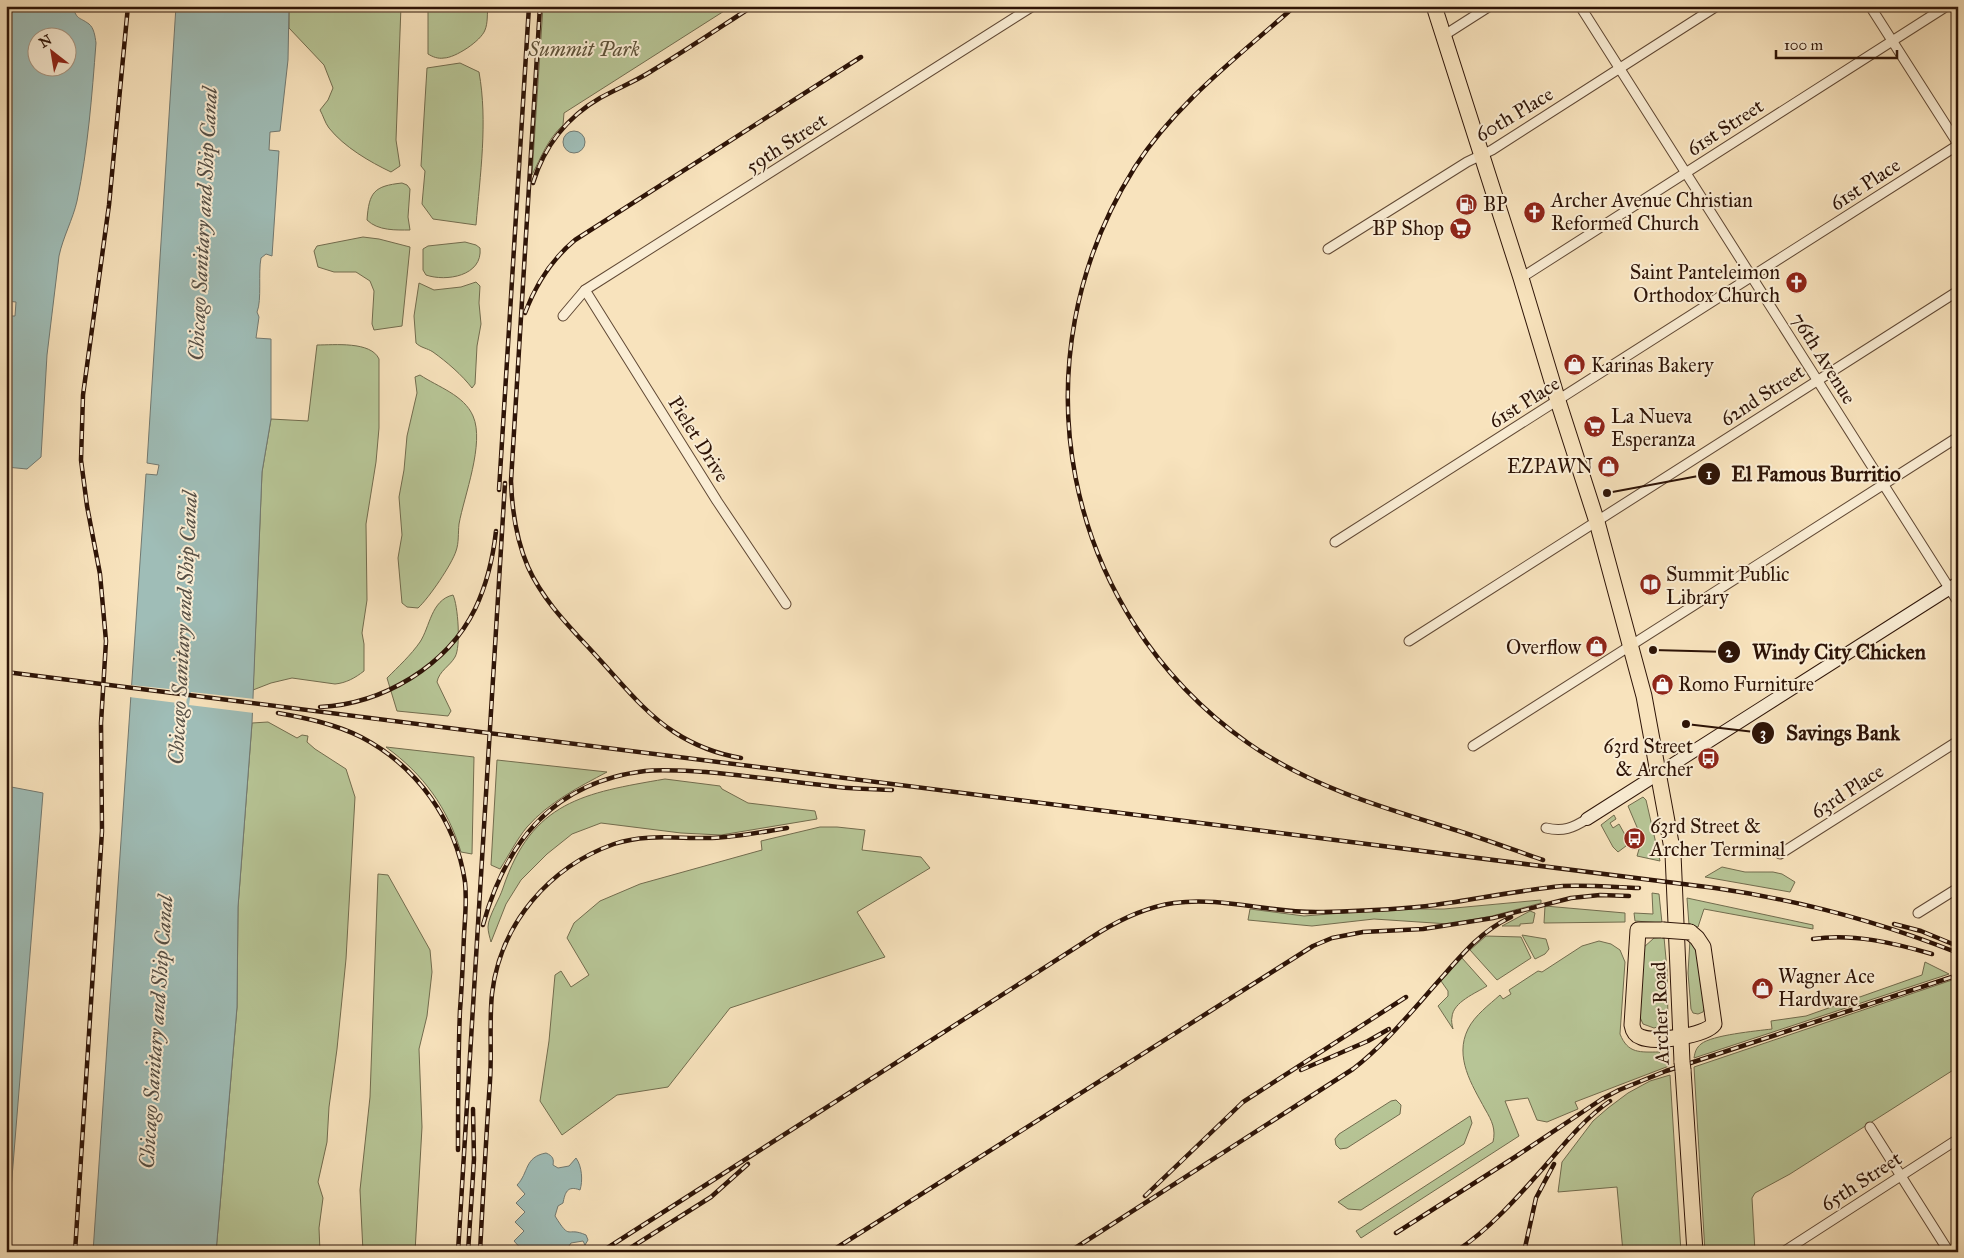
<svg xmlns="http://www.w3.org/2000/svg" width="1964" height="1258" viewBox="0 0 1964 1258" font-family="'IM FELL Great Primer',serif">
<rect width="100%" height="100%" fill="#f8e3bd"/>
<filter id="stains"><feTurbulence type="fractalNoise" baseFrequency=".004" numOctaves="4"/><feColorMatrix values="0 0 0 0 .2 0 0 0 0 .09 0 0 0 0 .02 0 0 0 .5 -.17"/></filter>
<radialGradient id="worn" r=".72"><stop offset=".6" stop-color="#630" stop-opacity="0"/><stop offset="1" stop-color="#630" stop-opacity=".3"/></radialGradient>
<g fill="#b7c596" stroke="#726c4e">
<path d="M289 6H401L396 140 400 166 391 172C370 162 344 147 329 128 325 123 323 115 320 110L328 100 333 88 324 65 289 28Z"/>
<path d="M428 6H488C487 13 488 23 485 30 481 41 455 58 444 58 438 59 433 57 428 54Z"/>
<path d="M543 6H732L564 113 563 125C548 139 541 157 532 175Z"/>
<path d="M460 63 479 72C488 122 480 175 476 225L433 219 422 204 425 171 421 166 427 68Z"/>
<path d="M402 183 407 185 410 189 408 217 410 230C396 230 378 231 367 220 369 192 374 186 402 183Z"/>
<path d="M363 237 379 239 410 247 402 326 374 330 372 324 374 291 370 281 356 272H334L318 267 314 251 317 246Z"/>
<path d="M465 242 476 245 480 248C483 276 446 282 426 275L423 270V249L428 246Z"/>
<path d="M476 282 480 286 479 303 481 324 477 346 475 384 472 388C462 375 447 362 433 352 427 348 421 348 416 343L414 316 419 283 434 290 461 287Z"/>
<path d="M317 345C334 345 371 341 379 359V428L376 462 366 524 367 600 362 633 364 644V671C355 678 346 683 335 684L292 678 271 683 253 690 262 472 271 419 308 421Z"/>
<path d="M420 375C438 387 464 395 473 416 485 443 464 496 459 524 458 533 459 543 456 551 452 564 429 598 418 608L407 607 402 603 398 558 402 535 399 497 404 470 407 436 417 393 415 377Z"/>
<path d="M453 595C458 605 461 647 455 657 450 666 439 671 437 682L451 711 448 716 397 711 387 678C398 667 411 655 420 642 430 627 431 600 453 595Z"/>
<path d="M268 722 297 738 302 735 308 736 307 742 315 749 346 769 355 797 346 959 337 1049 329 1107 327 1142 318 1182 323 1198 319 1228 320 1252H216L237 1007 238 907 252 723Z"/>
<path d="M386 747 474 757 472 854 461 852C447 807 424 775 386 747Z"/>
<path d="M497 760 607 772C579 787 549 802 527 827 517 839 509 855 500 869L491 865Z"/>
<path d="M665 779 720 786 722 789 748 803 815 811 817 819 721 835 681 833 601 823 572 834 547 854 521 880 506 904 491 942C490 938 488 932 488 927 488 917 500 898 503 888 532 801 584 793 665 779Z"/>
<path d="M1643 797 1646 800 1660 861 1637 856 1642 839 1628 806Z"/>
<path d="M1614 815 1616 819 1610 823 1613 828 1619 824 1628 840 1626 846 1618 852 1613 847 1601 825Z"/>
<path d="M820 827H837L865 830 862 850 921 857 930 868 857 912 885 957 730 1008 668 1087 617 1095 562 1135 540 1101 549 1041 555 975 561 971 571 987 589 975 567 938 574 923 600 901 640 884 762 850 761 841Z"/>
<path d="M1722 867 1745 872H1773L1782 874 1795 882 1790 892 1705 877Z"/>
<path d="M378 874 388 875 430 950 432 972 427 1016 419 1049 422 1127 415 1252H363L360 1190 370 1097Z"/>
<path d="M1652 893 1659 894 1662 923 1635 921 1634 913 1653 914Z"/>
<path d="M1687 898 1813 925V929L1704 909 1698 927 1689 925Z"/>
<path d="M1541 900V903L1492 916 1449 924 1374 919 1312 926 1248 920 1250 909 1304 916 1396 909H1444Z"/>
<path d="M1545 906 1625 913V922L1544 923Z"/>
<path d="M1530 911 1535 913 1533 923 1520 924V926H1502Z"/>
<path d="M1522 935 1546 939 1549 949 1545 954 1535 959Z"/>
<path d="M1486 936 1521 937 1531 958 1497 980 1470 950Z"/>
<path d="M1664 937 1667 970 1668 1018 1663 1025 1654 1028 1643 1024 1639 1015 1643 948 1654 938Z"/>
<path d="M1690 940 1697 948 1705 1007 1703 1012 1698 1014 1693 1013 1691 1009 1688 973Z"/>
<path d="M1599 941 1611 944 1620 950 1625 962 1620 1034C1628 1054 1640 1052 1659 1052L1668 1061 1669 1066 1575 1102 1578 1109 1547 1122 1537 1120 1528 1098 1505 1101 1519 1136 1361 1238 1356 1231 1493 1142C1496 1129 1492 1121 1485 1109 1472 1085 1454 1057 1468 1029 1475 1015 1489 1005 1500 995L1503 999 1511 994 1509 990 1538 971 1542 972 1582 946Z"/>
<path d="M1462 958 1487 986C1476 993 1453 1002 1452 1017 1451 1020 1452 1025 1453 1029L1438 1006 1448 996V991L1441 981Z"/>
<path d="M1925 962 1949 974 1694 1058C1695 1052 1696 1048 1701 1044 1712 1035 1756 1031 1772 1029L1771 1021 1806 1016 1922 975Z"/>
<path d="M1958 978V1067L1790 1174 1755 1193 1752 1198 1755 1252H1705L1694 1067Z"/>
<path d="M1670 1075 1681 1252H1623L1617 1187 1558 1192 1562 1162 1593 1121 1608 1108 1628 1093 1650 1081Z"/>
<path d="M1396 1100 1401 1105 1400 1114 1347 1148 1340 1149 1336 1145 1335 1139 1339 1134 1391 1101Z"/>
<path d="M1470 1116 1472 1123 1464 1144 1361 1210 1348 1209 1338 1202Z"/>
</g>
<g fill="#9fbdb7" stroke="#727971" fill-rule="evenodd">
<path d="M6 6H72C78 21 78 16 89 24 94 28 95 36 96 43 92 95 88 149 77 201 73 219 63 237 59 256L47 355 41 457 27 469 6 467V316H15L16 302 6 301ZM38 38H68V68H38Z"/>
<path d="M176 6H289L288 60 280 131 270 132 269 150 279 151 272 256 266 254 261 258C258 273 262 300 257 312L259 317 256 338 271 339V419L262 472 252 723 238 907 237 1007 216 1252H93L146 474 157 475 159 465 147 463Z"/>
<circle cx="574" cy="142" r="11"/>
<path d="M6 786 43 793 6 1252Z"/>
<path d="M546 1153C553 1156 554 1159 553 1165L558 1168 569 1166 576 1158C582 1166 583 1181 580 1190 567 1185 565 1193 563 1203L558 1206 555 1216C571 1242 566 1226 586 1235L588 1240 585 1245 583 1241 571 1243 565 1252H524L514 1241 524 1231 515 1222 525 1212 516 1203 525 1194 517 1185C529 1173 524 1157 546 1153Z"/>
</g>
<g fill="#f8e3bd">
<path d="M131 685 188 691 186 704 129 697Z"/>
<path d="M191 692 255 699 254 713 189 705Z"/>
</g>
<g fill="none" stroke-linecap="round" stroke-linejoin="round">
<defs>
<g id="street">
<path d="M1580 6 1958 602"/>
<path d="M1870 6 1958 144"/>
<path d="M1443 36 1490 6"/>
<path d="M1328 249 1467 162 1492 150 1717 6"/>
<path d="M1521 278 1947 6"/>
<path d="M585 290 717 501 786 604"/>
<path d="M563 316 585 290 1033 6"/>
<path d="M1335 542 1958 145"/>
<path d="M1409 641 1958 291"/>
<path d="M1473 746 1958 437"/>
<path d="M1546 828C1563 832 1573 828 1587 819"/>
<path d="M1780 854 1958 741"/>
<path d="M1918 913 1958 888"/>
<path d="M1870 1127 1949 1252"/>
<path d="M1783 1252 1958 1139"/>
</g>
<path id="secondary" d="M1587 819 1958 583"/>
<g id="primary">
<path d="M1434 6 1521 278 1558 401 1597 522 1644 696 1673 854 1682 1062"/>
<path d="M1663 930H1638L1632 1025C1633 1031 1635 1035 1641 1037 1654 1043 1705 1036 1714 1024L1703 947 1697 938 1690 932"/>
<path d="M1683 1070 1695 1252"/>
</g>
</defs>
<use href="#street" stroke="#604834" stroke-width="11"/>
<use href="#secondary" stroke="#2e1407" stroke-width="14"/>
<use href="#primary" stroke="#2e1407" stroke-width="17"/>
<use href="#street" stroke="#faedd4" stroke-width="9"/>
<use href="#secondary" stroke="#faedd4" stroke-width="12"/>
<use href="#primary" stroke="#f8e3bd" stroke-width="15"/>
<defs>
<g id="rail">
<path d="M540 6 511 481C512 511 516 539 528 567 544 603 574 631 600 660 623 685 645 713 674 732 694 745 717 754 741 758"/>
<path d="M1295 6C1239 56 1176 103 1135 167 1013 360 1061 611 1248 743 1308 785 1377 806 1446 827 1479 837 1511 849 1543 860"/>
<path d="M533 183C544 147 567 117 600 98 616 89 634 82 650 72 685 51 719 28 753 6"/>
<path d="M525 313C536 284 551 260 575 240L861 57"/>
<path d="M499 490 529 6"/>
<path d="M6 672 1715 888C1798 900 1880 922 1958 953"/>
<path d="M320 707C383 704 447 666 475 609 487 584 493 558 496 531"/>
<path d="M278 713C306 718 335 724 361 737 417 766 456 821 465 882 467 900 465 918 464 935 463 960 462 985 460 1010 458 1057 458 1104 458 1150"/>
<path d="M1894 924 1921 931 1955 945"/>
<path d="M483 925C506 841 554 782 645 771 665 769 686 771 706 772 750 776 794 782 838 787 856 789 874 789 892 790"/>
<path d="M1813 939C1853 933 1894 943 1932 954"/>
<path d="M1301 1070 1368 1041 1389 1029"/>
<path d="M1145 1196 1243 1102 1406 997"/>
<path d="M1396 1233 1515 1157 1602 1099 1619 1090 1666 1071 1958 975"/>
<path d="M75 1252 102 831 101 723 106 641 100 574 87 506 81 460 83 395 109 205 128 6"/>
<path d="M458 1252 505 483"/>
<path d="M468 1252 474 1159 473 1109"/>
<path d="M480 1252C483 1195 486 1138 490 1081 492 1053 489 1023 492 994 500 924 549 867 614 844 647 833 679 839 712 838 737 837 762 832 787 828"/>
<path d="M601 1252 1100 932C1123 918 1147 907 1174 903 1223 896 1272 914 1322 912 1359 911 1398 910 1435 905 1478 899 1520 890 1563 886 1588 885 1614 887 1639 888"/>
<path d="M624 1252 711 1197 748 1164"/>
<path d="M830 1252 1313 946 1332 938 1363 932 1423 929 1493 918 1571 898 1600 895 1629 896"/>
<path d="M1069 1252 1353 1069C1387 1043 1415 1007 1444 975 1464 952 1483 930 1511 917"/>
<path d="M1455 1252C1492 1228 1523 1191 1552 1158 1570 1137 1588 1116 1610 1101"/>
<path d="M1524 1252 1536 1198 1554 1164"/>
</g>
</defs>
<use href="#rail" stroke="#2e1407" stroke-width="4.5"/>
<use href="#rail" stroke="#faedd4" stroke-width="2.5" stroke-dasharray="8" stroke-linecap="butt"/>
<defs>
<g id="primary-bridge">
<path d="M1663 930 1690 932"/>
<path d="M1682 1062 1683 1070"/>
</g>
</defs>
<use href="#primary-bridge" stroke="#2e1407" stroke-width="17" stroke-linecap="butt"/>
<use href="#primary-bridge" stroke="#f8e3bd" stroke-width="15"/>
</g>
<defs>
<symbol id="fuel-disc" viewBox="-11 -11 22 22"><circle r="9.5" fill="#8f2418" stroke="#faedd4"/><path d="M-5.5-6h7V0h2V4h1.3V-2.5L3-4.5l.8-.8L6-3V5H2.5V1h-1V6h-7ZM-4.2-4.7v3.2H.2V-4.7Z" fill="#fff"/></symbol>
<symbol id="church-disc" viewBox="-11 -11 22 22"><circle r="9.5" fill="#8f2418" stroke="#faedd4"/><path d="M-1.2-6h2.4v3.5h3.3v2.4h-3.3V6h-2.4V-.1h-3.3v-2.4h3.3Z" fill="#fff"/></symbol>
<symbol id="supermarket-disc" viewBox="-11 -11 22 22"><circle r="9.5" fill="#8f2418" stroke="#faedd4"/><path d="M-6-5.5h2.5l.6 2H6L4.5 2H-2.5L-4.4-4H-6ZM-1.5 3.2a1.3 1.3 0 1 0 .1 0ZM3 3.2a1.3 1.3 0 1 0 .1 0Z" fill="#fff"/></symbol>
<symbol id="shop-disc" viewBox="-11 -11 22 22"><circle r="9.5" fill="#8f2418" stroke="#faedd4"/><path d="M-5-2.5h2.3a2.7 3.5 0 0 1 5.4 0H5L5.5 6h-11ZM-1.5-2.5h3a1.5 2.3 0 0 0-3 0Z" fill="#fff"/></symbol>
<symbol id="library-disc" viewBox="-11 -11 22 22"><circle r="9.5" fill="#8f2418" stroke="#faedd4"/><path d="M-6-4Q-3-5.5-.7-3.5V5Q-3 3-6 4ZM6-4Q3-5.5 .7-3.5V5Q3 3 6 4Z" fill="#fff"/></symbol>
<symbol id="bus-disc" viewBox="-11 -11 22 22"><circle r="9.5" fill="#8f2418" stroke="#faedd4"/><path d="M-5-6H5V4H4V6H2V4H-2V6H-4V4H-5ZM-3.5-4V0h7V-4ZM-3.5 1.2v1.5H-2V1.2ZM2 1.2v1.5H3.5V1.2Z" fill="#fff"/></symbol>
</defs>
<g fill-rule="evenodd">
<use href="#fuel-disc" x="1454" y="192" width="25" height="25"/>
<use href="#church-disc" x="1522" y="200" width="25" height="25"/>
<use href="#supermarket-disc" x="1448" y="216" width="25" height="25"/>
<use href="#church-disc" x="1784" y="270" width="25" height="25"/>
<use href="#shop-disc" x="1562" y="352" width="25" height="25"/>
<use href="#supermarket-disc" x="1582" y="414" width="25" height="25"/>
<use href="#shop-disc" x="1596" y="454" width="25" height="25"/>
<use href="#library-disc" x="1638" y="572" width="25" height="25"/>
<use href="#shop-disc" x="1584" y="634" width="25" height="25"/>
<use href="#shop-disc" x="1650" y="672" width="25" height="25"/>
<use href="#bus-disc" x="1696" y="746" width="25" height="25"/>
<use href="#bus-disc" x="1622" y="826" width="25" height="25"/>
<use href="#shop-disc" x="1750" y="976" width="25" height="25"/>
</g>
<g text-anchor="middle" stroke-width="4" stroke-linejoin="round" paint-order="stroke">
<g font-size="20" font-style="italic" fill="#5e5239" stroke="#faedd4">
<text x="584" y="56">Summit Park</text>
</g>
<g font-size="20" fill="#2e1407" stroke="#faedd4">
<text transform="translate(1514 114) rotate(-31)" y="7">60th Place</text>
<text transform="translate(1725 127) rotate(-33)" y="7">61st Street</text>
<text transform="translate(786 143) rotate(-33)" y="7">59th Street</text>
<text transform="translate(1865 184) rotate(-33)" y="7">61st Place</text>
<text transform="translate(1824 358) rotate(58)" y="7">76th Avenue</text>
<text transform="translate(1762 395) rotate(-33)" y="7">62nd Street</text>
<text transform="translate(1524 402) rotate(-32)" y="7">61st Place</text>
<text transform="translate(699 439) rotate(58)" y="7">Pielet Drive</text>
<text transform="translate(1847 791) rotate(-33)" y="7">63rd Place</text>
<text transform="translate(1660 1013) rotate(-92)" y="7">Archer Road</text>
<text transform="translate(1861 1181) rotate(-33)" y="7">65th Street</text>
</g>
<g font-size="20" fill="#2e1407" stroke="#faedd4" text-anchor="start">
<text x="1551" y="207">Archer Avenue Christian<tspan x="1551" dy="23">Reformed Church</tspan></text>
<text x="1483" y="211">BP</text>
<text x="1444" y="235" text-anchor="end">BP Shop</text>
<text x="1780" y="279" text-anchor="end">Saint Panteleimon<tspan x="1780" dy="23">Orthodox Church</tspan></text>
<text x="1591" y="372">Karinas Bakery</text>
<text x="1611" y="423">La Nueva<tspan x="1611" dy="23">Esperanza</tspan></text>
<text x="1593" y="473" text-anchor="end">EZPAWN</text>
<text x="1666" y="581">Summit Public<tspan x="1666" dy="23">Library</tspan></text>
<text x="1581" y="654" text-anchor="end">Overflow</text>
<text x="1678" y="691">Romo Furniture</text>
<text x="1693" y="753" text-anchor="end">63rd Street<tspan x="1693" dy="23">&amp; Archer</tspan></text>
<text x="1650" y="833">63rd Street &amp;<tspan x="1650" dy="23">Archer Terminal</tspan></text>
<text x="1778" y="983">Wagner Ace<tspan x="1778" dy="23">Hardware</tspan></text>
</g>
<g font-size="21" font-style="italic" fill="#564f45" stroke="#faedd4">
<text transform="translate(203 224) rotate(-87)" y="7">Chicago Sanitary and Ship Canal</text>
<text transform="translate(183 628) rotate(-87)" y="7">Chicago Sanitary and Ship Canal</text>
<text transform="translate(156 1032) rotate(-86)" y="7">Chicago Sanitary and Ship Canal</text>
</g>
</g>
<path fill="none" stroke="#2e1407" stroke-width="2" d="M1607 493L1709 474M1653 650L1729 652M1686 724L1763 733"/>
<g fill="#2e1407" stroke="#faedd4" stroke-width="2">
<circle cx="1607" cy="493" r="5"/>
<circle cx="1653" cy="650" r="5"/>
<circle cx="1686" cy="724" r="5"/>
<circle cx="1709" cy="474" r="12"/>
<circle cx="1729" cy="652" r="12"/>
<circle cx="1763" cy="733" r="12"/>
</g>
<g font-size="15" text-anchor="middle" font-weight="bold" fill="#fff">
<text x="1709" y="479">1</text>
<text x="1729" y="657">2</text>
<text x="1763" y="738">3</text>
</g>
<g font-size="21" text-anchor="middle" font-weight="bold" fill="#2e1407" stroke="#faedd4" stroke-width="4" stroke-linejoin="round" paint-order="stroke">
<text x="1816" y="481">El Famous Burritio</text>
<text x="1839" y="659">Windy City Chicken</text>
<text x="1843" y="740">Savings Bank</text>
</g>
<rect width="1964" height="1258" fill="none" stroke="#f8e3bd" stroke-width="25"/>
<rect x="8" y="8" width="1949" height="1243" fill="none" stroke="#2e1407" stroke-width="2.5"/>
<rect x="12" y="12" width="1939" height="1233" fill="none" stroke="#2e1407"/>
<g transform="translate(52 52) rotate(329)"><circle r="24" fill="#faedd4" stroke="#a89682"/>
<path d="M0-4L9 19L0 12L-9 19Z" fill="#8f2418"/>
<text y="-8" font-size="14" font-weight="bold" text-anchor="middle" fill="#2e1407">N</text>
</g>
<path d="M1776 50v8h121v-8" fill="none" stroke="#2e1407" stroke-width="2.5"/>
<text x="1784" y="50" font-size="15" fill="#2e1407" stroke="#faedd4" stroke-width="4" paint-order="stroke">100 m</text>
<rect width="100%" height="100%" filter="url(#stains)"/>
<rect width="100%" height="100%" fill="url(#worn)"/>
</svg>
